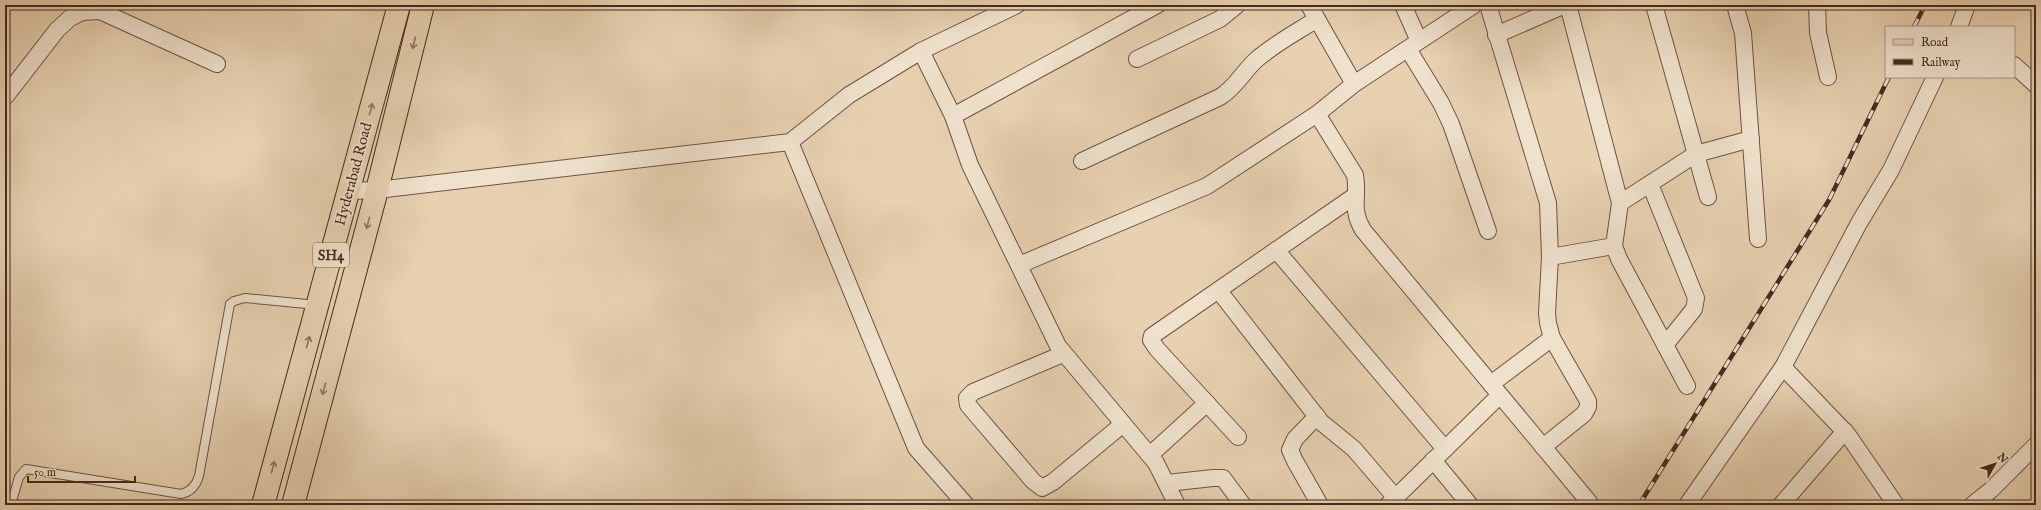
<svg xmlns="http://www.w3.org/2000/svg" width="2041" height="510" viewBox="0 0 2041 510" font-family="'IM FELL English',serif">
<rect width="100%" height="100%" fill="#e7d1b1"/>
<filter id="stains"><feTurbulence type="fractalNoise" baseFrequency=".005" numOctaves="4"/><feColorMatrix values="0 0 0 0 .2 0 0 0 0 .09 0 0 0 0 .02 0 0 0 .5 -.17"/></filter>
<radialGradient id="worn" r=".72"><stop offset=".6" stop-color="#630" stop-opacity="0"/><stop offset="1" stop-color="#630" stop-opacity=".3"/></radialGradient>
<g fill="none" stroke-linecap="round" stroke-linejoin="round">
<defs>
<path id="service" d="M11 505 19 477 26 469 181 494C191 492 196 486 199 476L230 304 234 301 245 298 317 305"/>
<g id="minor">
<path d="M1309 5 1354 84"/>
<path d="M1403 5 1419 41"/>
<path d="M1488 5 1548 203 1550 257 1547 313 1548 323 1552 338 1588 401V407L1584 414 1543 447"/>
<path d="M1568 5 1620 203 1614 246 1619 259 1687 386"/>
<path d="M1654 5 1708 197"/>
<path d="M1735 5 1743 33 1758 239"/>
<path d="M1817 5 1818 33 1828 77"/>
<path d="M1959 27 1967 5"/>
<path d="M1496 35 1565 5"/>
<path d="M1408 49 1441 103 1451 124 1488 231"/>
<path d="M921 51 953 116 970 165 1058 346 1156 463 1177 505"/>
<path d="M1137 59 1220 19 1237 5"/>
<path d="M2014 65 2036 85"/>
<path d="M5 97 57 30 70 18 82 12 100 11 217 64"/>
<path d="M1317 114 1355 175C1359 196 1350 209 1363 230L1589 502"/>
<path d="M953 116 1157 5"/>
<path d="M790 142 916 448 966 505"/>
<path d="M1082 161 1220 97C1235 88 1243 72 1256 60 1274 44 1297 32 1317 19"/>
<path d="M1650 184 1696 298 1694 309 1665 345"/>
<path d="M349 191 377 190 790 142 849 95 921 51 1017 5"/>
<path d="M1620 203 1696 154 1751 139"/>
<path d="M1276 250 1445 449"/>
<path d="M1550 257 1614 246"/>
<path d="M1019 265 1207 186 1317 114 1354 84 1474 5"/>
<path d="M1219 291 1321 422 1354 449 1395 497"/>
<path d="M1063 354 973 392 967 398 968 405 1033 481 1042 488 1053 482 1123 424"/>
<path d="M1783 367 1848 435 1896 505"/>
<path d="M1491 384 1552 338"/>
<path d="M1317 416 1295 439 1290 450 1295 461 1320 505"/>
<path d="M1238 437 1157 349 1151 340 1152 336 1356 195"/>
<path d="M1150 455 1207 403"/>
<path d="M1433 460 1470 505"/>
<path d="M1167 483 1213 478H1223L1243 505"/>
<path d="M1388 505 1499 396"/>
<path d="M1687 505 1783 367 1859 223 1891 170 1935 77"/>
<path d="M1781 505 1845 431"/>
<path d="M1972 505 1991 490 2036 445"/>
</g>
<g id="primary">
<path d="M263 505 399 5"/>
<path d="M293 505 377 190 423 5"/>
</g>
</defs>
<use href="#service" stroke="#6e5444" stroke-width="10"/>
<use href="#minor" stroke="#6e5444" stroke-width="18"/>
<use href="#primary" stroke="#462a1f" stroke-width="24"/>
<use href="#service" stroke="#efe1cc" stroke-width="8"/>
<use href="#minor" stroke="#efe1cc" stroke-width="16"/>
<use href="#primary" stroke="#e7d1b1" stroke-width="22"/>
<defs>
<g id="rail">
<path d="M1914 27 1925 5"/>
<path d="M1639 505 1829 200 1889 77"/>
</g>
</defs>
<use href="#rail" stroke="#462a1f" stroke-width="4.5"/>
<use href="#rail" stroke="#efe1cc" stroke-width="3" stroke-dasharray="9" stroke-linecap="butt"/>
</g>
<defs><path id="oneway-shaft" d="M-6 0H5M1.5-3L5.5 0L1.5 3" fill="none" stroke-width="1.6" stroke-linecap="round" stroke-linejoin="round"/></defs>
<g stroke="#8e7561">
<use href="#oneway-shaft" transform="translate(414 43) rotate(104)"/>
<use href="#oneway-shaft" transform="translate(371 109) rotate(-75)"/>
<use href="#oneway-shaft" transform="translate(368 223) rotate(105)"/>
<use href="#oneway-shaft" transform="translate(308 342) rotate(-75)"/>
<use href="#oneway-shaft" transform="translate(324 389) rotate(105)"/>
<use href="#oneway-shaft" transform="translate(273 467) rotate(-75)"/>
</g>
<g text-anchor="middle" stroke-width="4" stroke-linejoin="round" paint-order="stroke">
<rect fill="#efe1cc" stroke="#796153" stroke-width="1" x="313" y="243" width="36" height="24" rx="3"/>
<g font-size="14" font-weight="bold" fill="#462a1f">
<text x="331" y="260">SH4</text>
</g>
<g font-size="15" fill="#462a1f" stroke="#efe1cc">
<text transform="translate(353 174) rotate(-75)" y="5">Hyderabad Road</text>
</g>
</g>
<rect width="2041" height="510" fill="none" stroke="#e7d1b1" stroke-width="20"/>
<rect x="6" y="6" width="2029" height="498" fill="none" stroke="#462a1f" stroke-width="2"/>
<rect x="10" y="10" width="2021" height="490" fill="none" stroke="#462a1f"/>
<rect x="1885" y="26" width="130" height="52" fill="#efe1cc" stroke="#ab9887"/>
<rect x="1893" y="39" width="20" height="6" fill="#e7d1b1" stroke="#ab9887"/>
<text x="1921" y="46" font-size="12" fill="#462a1f">Road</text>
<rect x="1893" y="59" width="20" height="6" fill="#462a1f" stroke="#ab9887"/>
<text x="1921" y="66" font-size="12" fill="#462a1f">Railway</text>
<g transform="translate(1995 464) rotate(51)" stroke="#efe1cc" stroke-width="3" paint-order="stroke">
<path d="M0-3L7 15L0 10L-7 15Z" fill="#462a1f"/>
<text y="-6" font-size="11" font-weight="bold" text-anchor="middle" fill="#462a1f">N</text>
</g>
<path d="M28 476v6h107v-6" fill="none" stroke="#462a1f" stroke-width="2"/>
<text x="34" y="476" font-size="12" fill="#462a1f" stroke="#efe1cc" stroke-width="3" paint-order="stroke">50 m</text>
<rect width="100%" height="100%" filter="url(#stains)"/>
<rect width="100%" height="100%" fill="url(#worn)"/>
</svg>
